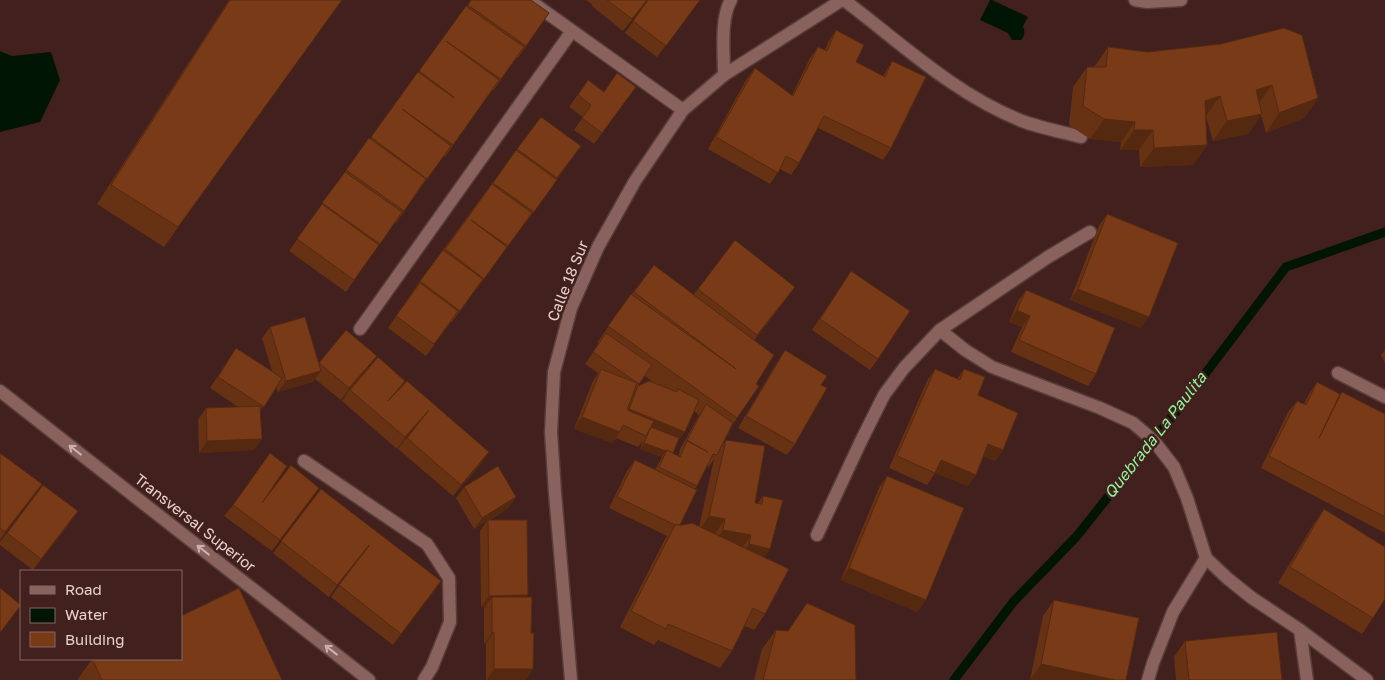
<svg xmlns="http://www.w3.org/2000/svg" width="1385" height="680" viewBox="0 0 1385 680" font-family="'Golos Text',sans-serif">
<rect width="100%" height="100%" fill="#41201d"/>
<g fill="#001503">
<path d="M990 0H992L1028 17 1023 26C1025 31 1025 36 1021 40H1012L1008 33 980 20Z"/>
<path d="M0 51 12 56 51 52 60 80 40 122 0 132Z"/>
</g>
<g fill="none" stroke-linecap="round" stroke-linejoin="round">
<path stroke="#001503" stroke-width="9" d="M954 680 1014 601 1076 537 1183 403 1286 267 1385 232"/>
<defs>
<g id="lane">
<path d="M529 0 683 110"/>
<path d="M844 0C901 43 954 94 1022 121 1041 128 1062 132 1081 137"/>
<path d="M724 75C724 54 720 18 731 0"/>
<path d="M360 329 572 31"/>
<path d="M940 330 965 350 992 367 1100 408 1133 423 1154 441 1174 467 1187 498 1206 558 1227 578 1252 598 1300 630 1367 680"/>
<path d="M1338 373 1385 397"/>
<path d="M304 461 427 544 449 578 450 622 432 667 424 680"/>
<path d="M817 535 862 439 884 395 904 368 940 330 1048 257 1090 232"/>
<path d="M1300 630 1307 680"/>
<path d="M1148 680 1153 663 1173 612 1206 558"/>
</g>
<g id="street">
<path d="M1135 0 1147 2 1181 0"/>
<path d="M571 680 555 493 551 432 554 372 571 308 598 247 635 181 683 110 724 75 842 0"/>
</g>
<path id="secondary" d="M0 391 369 680"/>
</defs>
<use href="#lane" stroke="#583c3a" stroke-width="15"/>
<use href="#street" stroke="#583c3a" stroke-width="15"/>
<use href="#secondary" stroke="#583c3a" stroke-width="15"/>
<use href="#lane" stroke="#89625d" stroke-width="12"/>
<use href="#street" stroke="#89625d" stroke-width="12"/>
<use href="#secondary" stroke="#89625d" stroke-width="12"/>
</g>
<g fill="#673214" fill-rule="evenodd">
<path d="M229 0H342L164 247 97 204Z"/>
<path d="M471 0 549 13 518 58 517 57 493 91 492 90 445 157 444 156 419 190 396 223 395 222 346 292 289 251 369 138 370 139 418 72H419L466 6H467Z"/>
<path d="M586 0H648L623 31 592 6 593 5Z"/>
<path d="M648 0H700L657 57 625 33Z"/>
<path d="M836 30 856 62 883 76 892 61 891 148 883 160 818 128 799 163 791 175 780 169 770 184 708 149 746 80 755 68 792 95 810 58 818 47 825 50 828 42Z"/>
<path d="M1221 44 1318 98 1304 118 1266 133 1261 115 1248 134 1213 141 1206 116 1207 145 1193 165 1140 167 1139 150H1120L1121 142 1090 139 1069 125 1073 87 1087 67H1094L1108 47 1148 52Z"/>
<path d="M588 80 604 92 636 87 594 144 574 130 583 117 569 107Z"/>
<path d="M541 117 581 146 525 224V223L476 290H475L452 322H451L426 356 388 328 420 281Z"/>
<path d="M1107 214 1141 328 1070 300 1099 226Z"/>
<path d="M654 265 693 295 698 289 795 287 783 303 754 341 756 384 759 386 733 424 720 449 726 440 755 503H758L763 496 770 549 764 557 765 614 754 630 745 626 732 651 720 668 658 640 654 645 620 627 664 541 667 536 609 508 627 471 635 460 655 470 662 457 640 449 643 441 638 447 616 438 612 443 574 429 593 381 598 373 585 364 599 344 597 343 631 294V295ZM645 376 654 383 638 386ZM694 411 699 415 679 451 680 452 678 456 673 453 677 443ZM714 459 699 527 680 525 695 489 707 466 709 467Z"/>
<path d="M851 271 878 359 870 370 812 330Z"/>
<path d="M1026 290 1096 374 1088 386 1011 352 1022 327 1009 322 1018 301Z"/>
<path d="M270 327 319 363 369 367 405 381 399 389 481 464 453 496 398 449 406 438 397 449 342 401 348 392 341 400 315 379 313 382 278 392 276 387 260 411 262 439 254 450 199 453 198 420 206 408 238 407 210 388 236 348 272 371 262 338Z"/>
<path d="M785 350 821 385 795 444 787 455 738 428 777 362Z"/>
<path d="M1385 350V363L1381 355Z"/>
<path d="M935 369 957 379 964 369 978 395 1003 450 995 461 983 456 968 486 935 473 927 485 889 468 927 381Z"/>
<path d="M1317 382 1337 400 1342 392 1385 414V533L1261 468 1288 412 1297 401 1304 404 1309 394Z"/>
<path d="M0 453 42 484 0 540Z"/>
<path d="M887 476 926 600 917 612 841 580 879 488Z"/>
<path d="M464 487 516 497 508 508 490 520 527 597 531 633 533 669 526 680H486V644H484V608L485 607H481L480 531 487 521 474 529 456 498Z"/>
<path d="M319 488 272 551 224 516 233 505 262 503Z"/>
<path d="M321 489 441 581 393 645 331 597 360 556 329 597 273 553Z"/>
<path d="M1324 509 1373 618 1362 634 1278 583 1313 525Z"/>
<path d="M70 523 33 570 0 545V542L7 533Z"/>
<path d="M1054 600 1126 680H1030L1043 616Z"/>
<path d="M776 630 856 680H754L762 649Z"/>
<path d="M1185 641 1282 680H1176L1174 657Z"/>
<path d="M92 659 282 680H78V679Z"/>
</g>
<g fill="#542910">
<path d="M647 0H648L623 31 632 19Z"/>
<path d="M700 0 657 57 666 46Z"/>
<path d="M1272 85 1258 104 1256 90Z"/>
<path d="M1220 96 1206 116 1191 121 1205 101Z"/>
<path d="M1318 98 1304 118 1266 133 1279 113Z"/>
<path d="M1262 114 1248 134 1213 141 1227 121Z"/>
<path d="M1104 119 1135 122 1121 142 1090 139Z"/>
<path d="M1134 130H1153L1139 150H1120Z"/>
<path d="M1207 145 1193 165 1140 167 1154 148Z"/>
<path d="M795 287 783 303 746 351 757 335Z"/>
<path d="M1078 289 1149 317 1141 328 1070 300Z"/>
<path d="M1017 310 1030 316 1022 327 1009 322Z"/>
<path d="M377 356 369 367 341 400 349 388Z"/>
<path d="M321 371 313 382 278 392 286 381Z"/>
<path d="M629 409 685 432 677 443 621 420Z"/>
<path d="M429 410 421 422 397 449 405 437Z"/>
<path d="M582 417 620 432 612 443 574 429Z"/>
<path d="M262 439 254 450 199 453 207 441Z"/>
<path d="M644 443 666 451 662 457 640 449Z"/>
<path d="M988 444 1003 450 995 461 980 455Z"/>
<path d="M489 452 481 464 453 496 461 485Z"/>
<path d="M941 460 976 475 968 486 932 472Z"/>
<path d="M42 484 34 496 0 540 5 532Z"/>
<path d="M319 488 311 500 272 551 280 540Z"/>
<path d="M516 497 508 508 474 529 482 518Z"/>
<path d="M78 511 70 523 33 570 41 559Z"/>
<path d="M709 516 725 519 714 535 698 532Z"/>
<path d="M723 530 751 535 740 551 712 546Z"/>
<path d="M749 544 770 549 759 565 738 560Z"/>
<path d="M369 545 360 556 329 597 337 585Z"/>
<path d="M849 568 926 600 917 612 841 580Z"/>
<path d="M441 581 433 593 393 645 401 634Z"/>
<path d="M528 595 520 607 492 597 485 607H481L489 596Z"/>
<path d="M494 632 486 644H484L492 633Z"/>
<path d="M1041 664 1115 680H1030Z"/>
<path d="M494 669H533L526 680H487Z"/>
</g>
<g fill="#783a17" stroke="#542910">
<path d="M230 0H342L178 227 111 185Z"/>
<path d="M471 0H531L549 13 526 46 468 5Z"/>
<path d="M607 0H647L632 19Z"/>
<path d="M648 0H700L666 46 633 21Z"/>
<path d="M466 6 524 47 501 79 446 41 499 80 453 145 402 109 451 146 427 179 371 137 418 72 454 98V97L419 71Z"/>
<path d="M1284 28 1302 35 1318 98 1279 113 1272 85 1256 90 1262 114 1227 121 1220 96 1205 101 1207 145 1154 148 1153 130H1134L1135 122 1104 119 1083 106 1087 67H1106L1108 47 1148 52 1221 44Z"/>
<path d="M836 30 864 45 856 62 885 77 892 61 926 77 891 148 824 116 799 163 786 156 778 173 716 137 755 68 793 96 818 47 827 51Z"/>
<path d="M617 73 636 87 602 133 582 118 591 105 578 95 588 80 604 92Z"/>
<path d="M541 117 581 146 557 178 517 149Z"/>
<path d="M369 138 426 179 404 211 346 170Z"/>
<path d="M516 150 557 180 534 212 493 183Z"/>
<path d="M345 172 402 212 380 244 322 203Z"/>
<path d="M492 184 532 213 508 246 471 220 507 247 484 279 445 249Z"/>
<path d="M322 204 379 245 354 280 297 239Z"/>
<path d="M1107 214 1178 243 1149 317 1078 289Z"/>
<path d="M735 240 795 287 757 335 698 289Z"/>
<path d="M443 250 483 279 460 311 420 281Z"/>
<path d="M654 265 774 355 756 384 759 386 737 418 608 326 631 294 736 369 634 292Z"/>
<path d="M851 271 910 311 878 359 820 319Z"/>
<path d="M420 283 458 311 434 344 396 316Z"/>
<path d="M1026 290 1115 328 1096 374 1019 340 1030 316 1017 310Z"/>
<path d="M305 317 321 371 286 381 270 327Z"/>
<path d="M346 330 377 356 349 388 319 363Z"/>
<path d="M606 333 652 365 639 384 593 352Z"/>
<path d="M236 348 282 378 264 407 218 377Z"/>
<path d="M785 350 827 376 821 385 827 388 795 444 746 416Z"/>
<path d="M378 357 405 381 388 401 407 381 489 452 461 485 407 438 429 410 405 437 350 390Z"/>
<path d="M601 369 637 383 627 410 654 421 646 436 623 425 620 432 582 417Z"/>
<path d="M935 369 960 380 964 369 985 377 978 395 1018 413 1003 450 988 444 976 475 941 460 935 473 897 456Z"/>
<path d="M649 381 677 392 678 389 699 400 685 432 629 409 638 386Z"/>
<path d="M1317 382 1340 394 1319 438 1342 392 1385 414V517L1269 456 1297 401 1306 405Z"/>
<path d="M706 404 733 423 717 455 713 454 697 486 659 467 667 450 680 457 687 441 708 452 687 440Z"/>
<path d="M260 406 262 439 207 441 206 408Z"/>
<path d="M651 427 679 438 673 453 667 450 666 451 644 443Z"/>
<path d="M726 440 765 446 755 503 762 504 763 496 783 500 770 549 749 544 751 535 723 530 725 519 709 516Z"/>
<path d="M0 453 42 484 5 532 0 528Z"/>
<path d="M270 453 287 466 262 503 291 465 319 488 280 540 233 505Z"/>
<path d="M635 460 697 490 680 525H675L617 497Z"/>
<path d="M498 466 516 497 482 518 464 487Z"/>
<path d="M887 476 964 508 926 600 849 568Z"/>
<path d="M43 485 78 511 41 559 7 533Z"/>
<path d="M321 489 441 581 401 634 339 585 369 546V545L337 585 281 541Z"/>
<path d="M1324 509 1385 547V599L1373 618 1290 567Z"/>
<path d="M488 520H527L528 595 489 596Z"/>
<path d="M692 523 789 569 765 614 753 608 732 651 668 624 666 629 631 611 675 525H683Z"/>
<path d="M0 588 21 605 0 633Z"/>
<path d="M239 588 282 680H102L92 659H181V616Z"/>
<path d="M492 597H532L531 633H534L533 669H494V632L492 633Z"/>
<path d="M1054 600 1139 618 1126 680H1115L1041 664Z"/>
<path d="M807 603 855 625 856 680H763L776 630 788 631Z"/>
<path d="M1277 632 1282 680H1189L1185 641Z"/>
</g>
<defs><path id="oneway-shaft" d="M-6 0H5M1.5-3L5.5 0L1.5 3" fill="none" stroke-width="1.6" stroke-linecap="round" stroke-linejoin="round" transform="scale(1.25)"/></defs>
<g stroke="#ccb0ac">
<use href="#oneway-shaft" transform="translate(75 450) rotate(-142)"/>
<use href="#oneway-shaft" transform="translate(203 550) rotate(-142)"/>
<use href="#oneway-shaft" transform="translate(331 650) rotate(-142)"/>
</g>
<g text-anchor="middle" stroke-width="5" stroke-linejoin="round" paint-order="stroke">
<g font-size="15" fill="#e8d1ce" stroke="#41201d">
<text transform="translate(568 281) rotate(-68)" y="5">Calle 18 Sur</text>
<text transform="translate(195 523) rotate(38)" y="5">Transversal Superior</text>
</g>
<g font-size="16" font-style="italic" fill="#8ef39b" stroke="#41201d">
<text transform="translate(1155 435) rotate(-52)" y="6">Quebrada La Paulita</text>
</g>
</g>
<rect x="20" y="570" width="162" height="90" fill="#41201d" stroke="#846764"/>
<rect x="30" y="586" width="25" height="8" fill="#89625d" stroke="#846764"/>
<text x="65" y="595" font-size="15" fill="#e8d1ce">Road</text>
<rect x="30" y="608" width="25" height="15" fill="#001503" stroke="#846764"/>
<text x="65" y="620" font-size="15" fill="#e8d1ce">Water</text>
<rect x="30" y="632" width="25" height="15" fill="#783a17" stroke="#846764"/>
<text x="65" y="645" font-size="15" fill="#e8d1ce">Building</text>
</svg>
